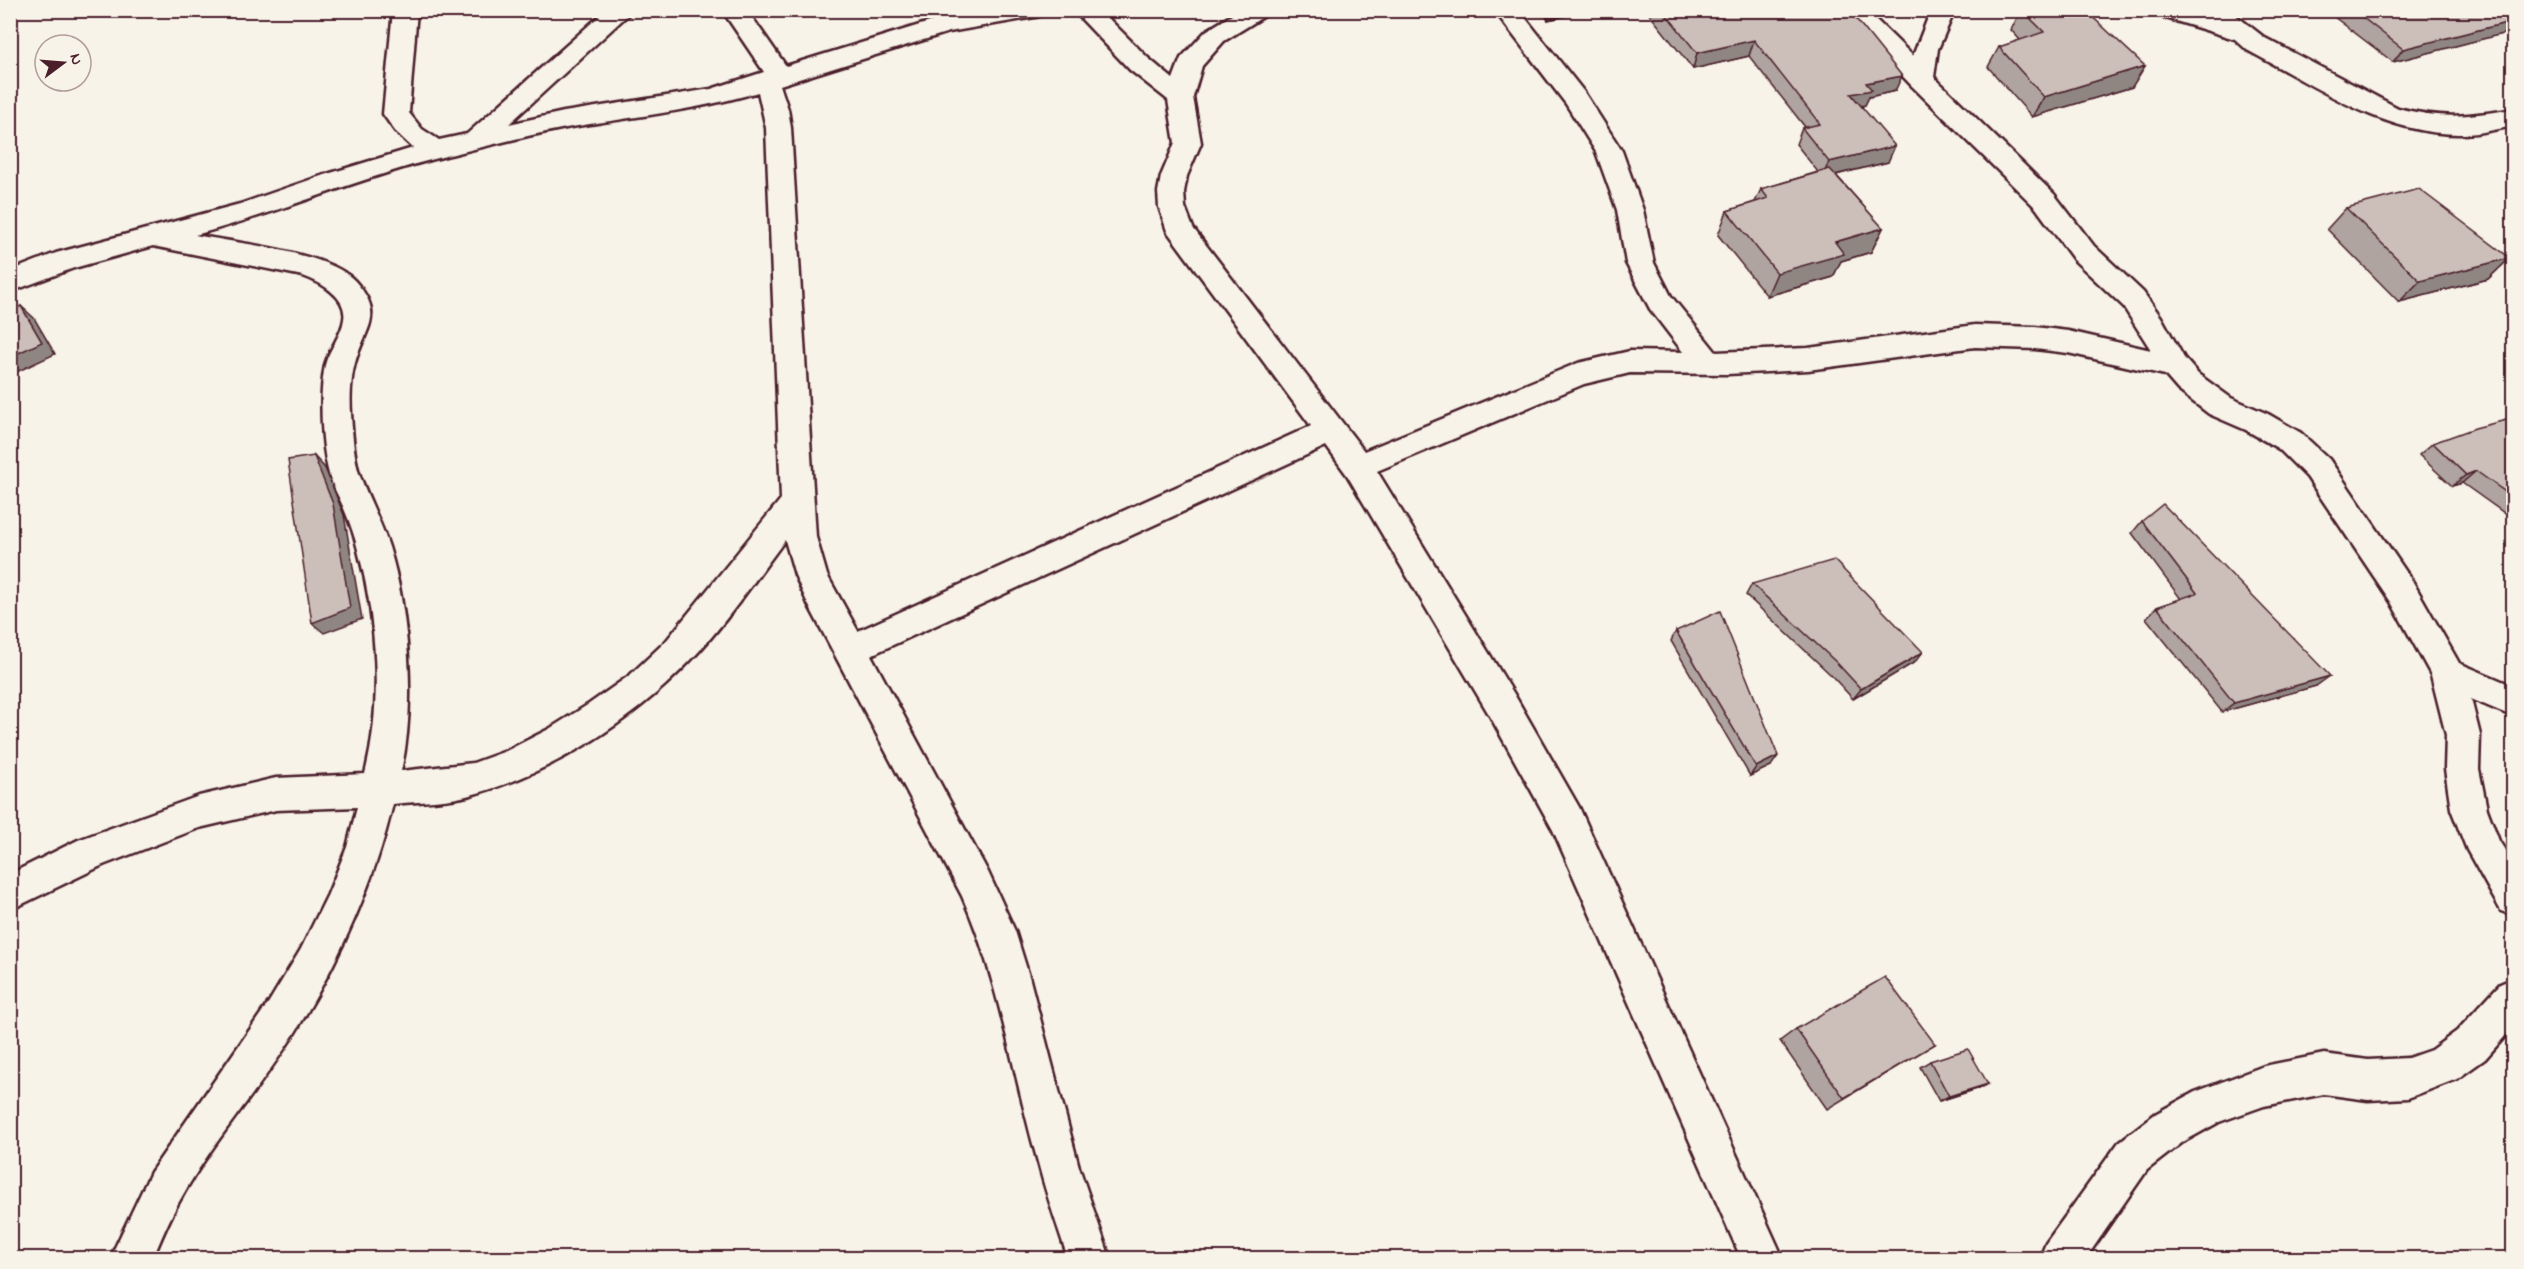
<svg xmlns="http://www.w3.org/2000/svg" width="2524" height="1269" viewBox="0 0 2524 1269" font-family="'Indie Flower',sans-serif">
<rect width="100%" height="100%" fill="#f7f3e8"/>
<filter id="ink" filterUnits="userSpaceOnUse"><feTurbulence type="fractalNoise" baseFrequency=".0167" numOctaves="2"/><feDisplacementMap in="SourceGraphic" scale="12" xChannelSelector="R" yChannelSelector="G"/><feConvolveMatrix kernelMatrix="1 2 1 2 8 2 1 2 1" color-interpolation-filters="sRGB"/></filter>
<g filter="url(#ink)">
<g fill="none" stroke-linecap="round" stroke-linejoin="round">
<defs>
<g id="minor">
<path d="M393 10H417L409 113 422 129 439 140 467 134 606 10H633L509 124 564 112 711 89 764 72 722 10H747L786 66 946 17 987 10H1047L1043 15 1035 17 949 32 780 85 788 109 791 128 816 537 827 575 858 631 1311 426 1167 231 1159 207 1158 192 1161 176 1175 143 1168 100 1130 70 1073 10H1100L1148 58 1173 79 1181 58 1206 31 1240 10H1270L1266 15 1224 41 1202 66 1193 97 1201 143 1187 176 1184 192 1185 207 1193 228 1364 451 1578 363 1630 351 1683 352 1650 309 1626 263 1617 210 1596 152 1566 104 1494 10H1519L1584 92 1622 151 1643 210 1654 263 1671 296 1716 352 1808 348 1975 325 2035 327 2068 331 2151 350 2123 306 2074 260 2036 208 1912 86 1840 10H1866L1913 56 1931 10H1955L1938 49 1934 77 2054 194 2094 246 2143 292 2161 317 2184 358 2198 374 2231 398 2268 414 2301 433 2329 459 2413 582 2459 663 2514 686V717L2471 699 2480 735 2479 769 2487 809 2499 841 2514 864V916L2501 911 2467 850 2451 809 2445 769 2446 735 2431 675 2391 602 2307 477 2279 449 2246 430 2209 414 2178 390 2165 375 2068 353 2035 349 1975 347 1808 370 1727 374 1630 373 1584 384 1377 471 1514 694 1579 807 1783 1258H1741L1553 830 1490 716 1347 475 1326 446 871 655 988 872 1015 931 1029 976 1079 1167 1110 1258H1068C1058 1228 1047 1197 1039 1166 1013 1076 1000 982 962 896L808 604 795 575 785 540C754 581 725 625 689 662 632 721 554 772 474 794 449 802 419 801 393 804 374 884 339 961 296 1031 260 1089 213 1140 180 1200 169 1219 161 1239 153 1258H110L151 1172 269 1002 301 949 328 894 347 847 357 807 276 810 199 828 103 865 10 910V874L78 840 199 796 276 778 365 774C383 703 377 621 358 550 355 537 350 523 345 511 340 498 332 486 329 474 321 444 319 395 325 365 329 349 342 335 344 319 348 297 320 282 303 276L153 246 74 268 10 292V271L56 253 240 204 324 175 413 148 395 131 383 114ZM758 92 766 128 781 499 666 641 630 675 589 704 549 729 506 751 473 763 401 771C416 706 409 611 389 547 381 522 369 500 360 476 354 460 352 430 351 413 350 398 351 377 355 363 365 327 386 316 355 281 329 252 235 243 195 235 279 213 358 178 442 157 483 147 524 136 566 128 630 117 695 111 758 92Z"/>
<path d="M2152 10H2191L2204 15 2201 10H2229L2265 38 2398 108C2444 120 2468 116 2514 109V126C2496 129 2477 135 2459 134 2381 134 2314 85 2247 50L2235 39 2156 15Z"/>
<path d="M2514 978V1026L2485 1059 2457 1079 2408 1098 2368 1100 2324 1094 2264 1106 2219 1122 2183 1142 2147 1170 2086 1258H2040L2046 1243 2119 1142 2155 1114 2195 1092 2264 1066 2324 1054 2368 1060 2408 1058 2431 1050 2457 1031 2500 984Z"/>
</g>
</defs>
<use href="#minor" stroke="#4a1f2b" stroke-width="5"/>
<use href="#minor" fill="#f7f3e8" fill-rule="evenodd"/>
</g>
<g fill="#afa49f" stroke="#4a1f2b" stroke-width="1.5">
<path d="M1541 10H1593L1548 20Z"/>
<path d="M1646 10H1849L1895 91 1869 97 1865 105 1862 106 1888 162 1836 175 1883 228 1871 252 1841 261 1833 277 1767 296 1718 235 1727 211 1755 202 1761 189 1818 172 1796 144 1802 128 1805 127 1749 56 1693 69Z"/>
<path d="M2021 10H2085L2132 87 2032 117 1988 67 1999 47 2020 40 2011 30Z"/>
<path d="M2325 10H2514V31L2393 62Z"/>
<path d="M2346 208 2510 258 2488 279 2399 302 2327 229Z"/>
<path d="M2514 418V520L2462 483 2452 486 2419 455 2433 443Z"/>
<path d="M2142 521 2316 686 2222 712 2146 618 2157 607 2181 599 2132 533Z"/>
<path d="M1752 584 1915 662 1853 699 1830 674 1746 595Z"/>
<path d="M1676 631 1771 766 1750 776 1671 641Z"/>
<path d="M1796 1029 1935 1044 1827 1109 1780 1041Z"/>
<path d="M1930 1061 1988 1084 1977 1089 1939 1101 1920 1067Z"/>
</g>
<g fill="#8f8682" stroke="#4a1f2b" stroke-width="1.5">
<path d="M1550 10H1593L1548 20Z"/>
<path d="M2514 21V31L2393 62 2403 49Z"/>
<path d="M1754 40 1749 56 1693 69 1697 53Z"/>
<path d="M2145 66 2132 87 2032 117 2044 97Z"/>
<path d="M1902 76 1895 91 1869 97 1865 105 1845 110 1851 94 1866 83Z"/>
<path d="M1895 146 1888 162 1822 178 1829 162Z"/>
<path d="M1883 228 1871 252 1841 261 1833 277 1767 296 1777 273 1835 242Z"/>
<path d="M2510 258 2488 279 2399 302 2420 281Z"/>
<path d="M21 306 34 318 55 354 10 375V357Z"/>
<path d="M314 456 325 468 344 515 362 619 324 633 312 623Z"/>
<path d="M2476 471 2462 483 2452 486 2466 475Z"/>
<path d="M1923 652 1915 662 1853 699 1861 689Z"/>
<path d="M2330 676 2316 686 2222 712 2234 703Z"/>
<path d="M1778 756 1771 766 1750 776 1756 767Z"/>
<path d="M1988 1084 1977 1089 1939 1101 1949 1096Z"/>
</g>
<g fill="#ccbfb9" stroke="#4a1f2b" stroke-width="1.5">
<path d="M1663 10H1849L1902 76 1866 83 1872 90 1851 94 1895 146 1829 162 1802 128 1820 124 1754 40 1697 53Z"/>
<path d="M2022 10H2085L2145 66 2044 97 1999 47 2044 32Z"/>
<path d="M2353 10H2514V21L2403 49Z"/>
<path d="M1830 169 1883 228 1835 242 1844 254 1777 273 1727 211 1768 198 1761 189Z"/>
<path d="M2419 189 2510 258 2420 281 2346 208Z"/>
<path d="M21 306 42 342 10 357V311Z"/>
<path d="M2514 418V498L2476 471 2466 475 2433 443 2475 428Z"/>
<path d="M314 456 333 504 350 608 312 623 288 460Z"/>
<path d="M2163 504 2330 676 2234 703 2157 607 2197 593 2142 521Z"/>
<path d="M1834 560 1923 652 1861 689 1837 663 1752 584Z"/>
<path d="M1720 611 1778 756 1756 767 1676 631Z"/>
<path d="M1885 977 1935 1044 1844 1098 1796 1029Z"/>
<path d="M1968 1049 1988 1084 1949 1096 1930 1061Z"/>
</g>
</g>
<rect width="2524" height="1269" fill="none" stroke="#f7f3e8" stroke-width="36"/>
<rect x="18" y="18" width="2488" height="1233" fill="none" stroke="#4a1f2b" stroke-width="2" filter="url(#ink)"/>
<g transform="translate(63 63) rotate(74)"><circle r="28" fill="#f7f3e8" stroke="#b29e9c" stroke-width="1.5"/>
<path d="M0-4.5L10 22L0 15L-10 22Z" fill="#4a1f2b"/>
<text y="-9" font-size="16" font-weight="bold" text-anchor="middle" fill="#4a1f2b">N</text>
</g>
</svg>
